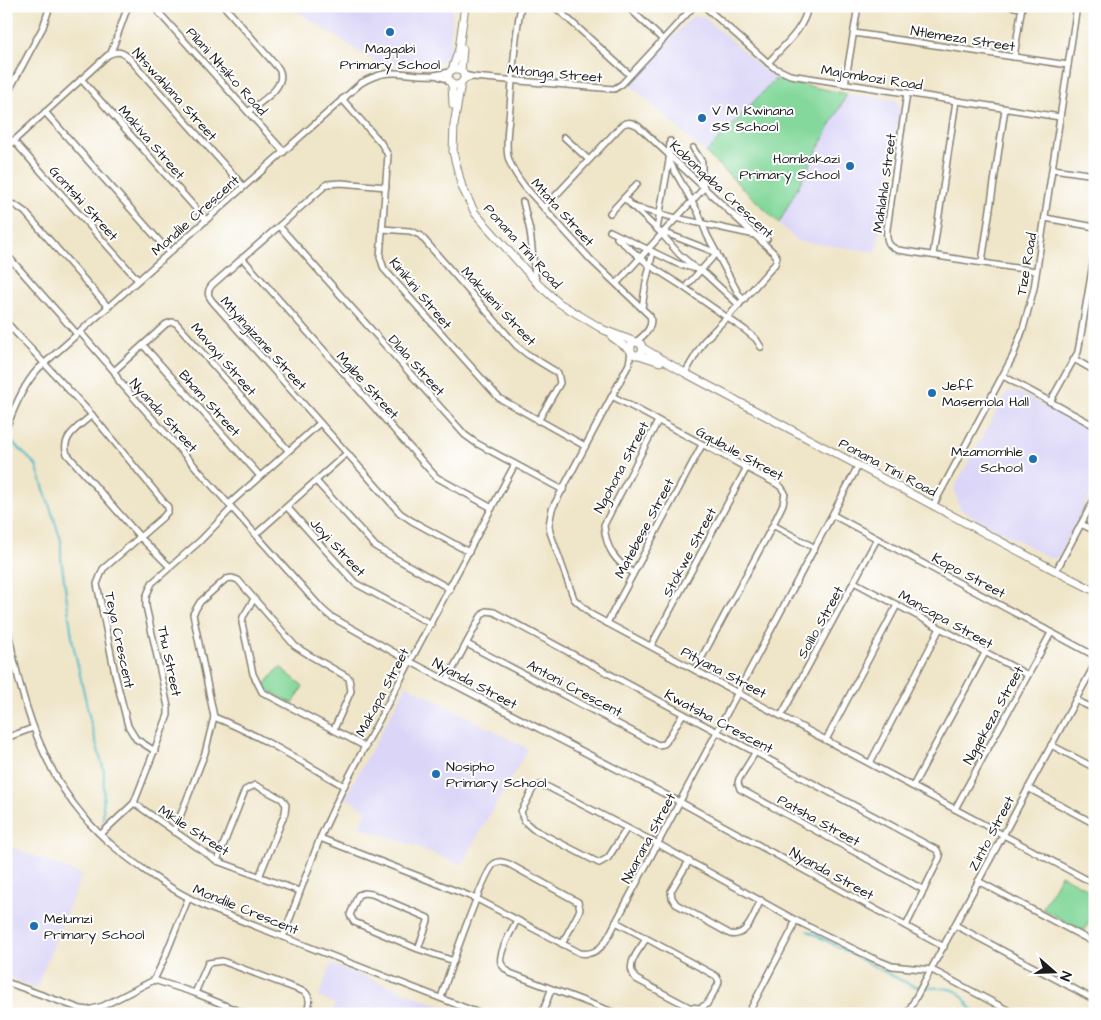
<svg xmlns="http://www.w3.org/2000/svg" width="1101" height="1020" viewBox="0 0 1101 1020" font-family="'Architects Daughter',sans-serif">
<rect width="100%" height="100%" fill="#fff"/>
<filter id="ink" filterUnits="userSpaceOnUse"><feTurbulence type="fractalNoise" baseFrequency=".02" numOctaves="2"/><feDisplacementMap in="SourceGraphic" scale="10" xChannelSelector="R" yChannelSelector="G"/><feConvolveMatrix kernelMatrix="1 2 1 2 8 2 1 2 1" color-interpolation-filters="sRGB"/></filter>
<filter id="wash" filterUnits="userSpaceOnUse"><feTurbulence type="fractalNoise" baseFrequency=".0096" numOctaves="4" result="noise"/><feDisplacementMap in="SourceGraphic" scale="20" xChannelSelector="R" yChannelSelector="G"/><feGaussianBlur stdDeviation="1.12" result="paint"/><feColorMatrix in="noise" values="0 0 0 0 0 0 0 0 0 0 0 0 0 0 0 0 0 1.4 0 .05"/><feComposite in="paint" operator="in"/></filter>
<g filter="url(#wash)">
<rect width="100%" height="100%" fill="#efe5c8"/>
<g fill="#dbd6f7">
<path d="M296 6H453L449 55 436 66 378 64 294 9Z"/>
<path d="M693 16 704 17 775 79 706 153 628 83Z"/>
<path d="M847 94 896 100 900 109 876 252 797 241 779 223Z"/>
<path d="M1008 391 1020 393 1095 432V485L1057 558H1050L960 509 954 488Z"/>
<path d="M407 685 528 749 461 865 418 847 359 827 367 810 345 798Z"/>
<path d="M6 845 82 875 36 988 6 976Z"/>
<path d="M331 964 462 1014H332L335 1004 319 997Z"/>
</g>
<g fill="#84d89b" stroke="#507a5c">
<path d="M775 79 847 94 779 223 706 153Z"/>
<path d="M280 667 303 686 293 704 262 687Z"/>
<path d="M1061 875 1095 893V910L1084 931 1042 909Z"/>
</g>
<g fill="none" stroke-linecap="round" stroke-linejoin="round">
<g stroke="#50bccb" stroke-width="2">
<path d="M11 441 36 465 61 540V558L73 644 91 724 104 771 103 820"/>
<path d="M808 931C841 948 874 967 907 983 921 991 944 985 956 991 966 997 968 1007 976 1014"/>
</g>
</g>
</g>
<g filter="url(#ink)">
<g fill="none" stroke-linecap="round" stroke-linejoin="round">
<defs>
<g id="street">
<path d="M153 6 284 152"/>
<path d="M224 6 279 69C288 87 260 102 248 112"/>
<path d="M521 6C514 39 513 73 510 107 509 122 505 141 508 157 511 168 518 178 525 187L591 260 650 316C654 328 644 335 636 342"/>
<path d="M554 6 630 75"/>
<path d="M627 6 663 40"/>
<path d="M704 6 773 67 790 75 1060 117"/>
<path d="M1010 6 1021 8"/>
<path d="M854 33 1068 65"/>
<path d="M111 53 128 6"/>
<path d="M1014 57 1022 6"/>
<path d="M768 63C784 45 804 30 808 6"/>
<path d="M435 75 449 80"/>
<path d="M464 75 473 77 614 89 622 84 694 6"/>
<path d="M81 79 206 220"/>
<path d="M463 80 472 77"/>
<path d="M845 84 858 6"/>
<path d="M907 93 887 229C886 239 887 246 898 250L1036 271"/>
<path d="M6 96 43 27 50 6"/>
<path d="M342 99 381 143 388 155 380 257 384 269 499 398 585 446"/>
<path d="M45 112 169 252"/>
<path d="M564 137 589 160"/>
<path d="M13 140 138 280"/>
<path d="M670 141 669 161 698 212 707 235 738 293 744 300"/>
<path d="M6 148 108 55C116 51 121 51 128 57L243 186"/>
<path d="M1053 169 1095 175"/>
<path d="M386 187 341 183 327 184 212 285C206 292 208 296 213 302L400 513 412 521 469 552"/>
<path d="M624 198 661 233 679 254 693 266"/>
<path d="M523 202 530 231 536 283"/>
<path d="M6 203 15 205 25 212 108 307"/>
<path d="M633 207 676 218 755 235 767 239"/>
<path d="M544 208 622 125C627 121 632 122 638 126L774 253 777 257 775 264 735 309 704 341 685 373"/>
<path d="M610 213 637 184"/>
<path d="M1045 218 1095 227"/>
<path d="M279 226 465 435 476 443 563 490"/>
<path d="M382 229 410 231 420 235 517 346 527 354 558 373 560 383 538 421"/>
<path d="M657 229 669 161"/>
<path d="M610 231 678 264 701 270 739 305"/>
<path d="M663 232 717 253"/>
<path d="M617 238 649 265 682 286 745 330 756 339 761 347"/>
<path d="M6 254 77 334"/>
<path d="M933 255 956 101"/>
<path d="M242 258 436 477 492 508"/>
<path d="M982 262 1005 109"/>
<path d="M617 283 704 188 702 178V162L693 148"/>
<path d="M688 284 714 256"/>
<path d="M642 308 646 282 653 252"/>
<path d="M6 322 92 415 168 507V511L163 517 103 569 97 584 115 674 128 726 136 739 155 751"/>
<path d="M80 332 114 371 119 381 322 609 330 616 411 662 680 802 944 947"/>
<path d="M143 345 260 476"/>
<path d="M631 352 629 364 552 509 549 525 550 532 574 599 592 615 1095 884"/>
<path d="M1074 359 1095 371"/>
<path d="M114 371 166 324 172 322 176 323 288 450"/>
<path d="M1003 376 1095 426"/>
<path d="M612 396 775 483 781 487 785 493 783 504 773 525 695 670"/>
<path d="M1050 402 1078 352 1095 252"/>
<path d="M92 415C81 425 60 437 67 454L140 537 170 567"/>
<path d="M6 428C15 407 22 387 38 369L361 83C392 65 404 77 435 75 440 74 445 73 450 72"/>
<path d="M316 481 376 547 450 589"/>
<path d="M229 504 320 423"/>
<path d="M933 506 1013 356 1023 329 1034 288 1077 6"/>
<path d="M287 507 355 583 431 624"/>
<path d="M833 515 1095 656"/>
<path d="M1081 524 1095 531"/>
<path d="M773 525 815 548"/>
<path d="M256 534 347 453"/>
<path d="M1056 571 1095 498"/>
<path d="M633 573C615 561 606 549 604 525L658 421"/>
<path d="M854 582 1028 675"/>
<path d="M254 599 243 617 242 623 253 674 262 692 366 747"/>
<path d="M6 618C17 686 38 764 84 817 102 839 125 856 147 872 167 886 187 898 209 908L481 1014"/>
<path d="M607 623 702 445"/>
<path d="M467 644 658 745 664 744 666 742 683 714"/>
<path d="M651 646 746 469"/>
<path d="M447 680 481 616 486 611 494 612 937 850 940 856 939 859 906 926"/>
<path d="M1075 700 1095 709"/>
<path d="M781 716 877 539"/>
<path d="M214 717C259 735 302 762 344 786"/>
<path d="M6 738 33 728"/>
<path d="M826 740 897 605"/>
<path d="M1051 745 1095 768"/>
<path d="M755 753 739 779 738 783 740 789 924 890"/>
<path d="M870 763 940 628"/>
<path d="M913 786 985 653"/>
<path d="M1028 788 1095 824"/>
<path d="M134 803 217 861 299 891"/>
<path d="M955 809 1051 633"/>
<path d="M627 828 608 858 599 863 533 829 524 821 521 812 534 787 541 785 548 787 658 844 795 920 872 958 892 966 932 970 1015 1014"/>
<path d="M174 832 205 753 214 717 193 614 200 602 226 579 232 578 238 580 295 646 309 655 349 678 351 691 334 729"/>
<path d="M101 834 134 803 168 715V707L146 606V597L152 583 200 541 232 508"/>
<path d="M320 838 477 899 580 953C601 957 608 937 616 922L858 466"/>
<path d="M217 861 245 790 255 785 282 799 286 805 285 813 259 877"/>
<path d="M689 861 671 891 672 898 676 904 730 934C748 938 754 913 761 900"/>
<path d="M978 881 1095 943"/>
<path d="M517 920C512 930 498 953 501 963 503 968 507 970 510 973L618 1014"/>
<path d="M616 922 716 976 719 981 718 985 707 1004 700 1008 689 1007 636 979C624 965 638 952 646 939"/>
<path d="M955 925 1095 1000"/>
<path d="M283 937 320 838 344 786 515 464"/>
<path d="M418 949 428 921V918L372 894 364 893 358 895 350 915 354 922 418 949 454 961"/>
<path d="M154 980 195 993 246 1014"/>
<path d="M6 982 81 1009 88 1010 103 1006 154 980 164 959 188 899"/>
<path d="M195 993 208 963 222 961 305 992C312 999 309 1005 306 1014"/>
<path d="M441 998C447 978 483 873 494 864 499 860 503 862 509 864L578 902 580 909 578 914 562 944"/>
<path d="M542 1014 551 990"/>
<path d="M748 1014 792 930 795 920"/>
<path d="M907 1014 1095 664"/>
</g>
<g id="secondary">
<circle cx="456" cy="77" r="8"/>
<path d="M452 70 459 49 465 6"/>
<path d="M461 71 463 49"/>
<path d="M461 83 454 125 453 152 462 187 475 213 538 284 559 303 604 330 641 344 643 350 639 355H635L631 352V345L634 342"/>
<path d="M452 84 453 105"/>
<path d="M612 337 630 350"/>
<path d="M643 348 685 373 1056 571 1095 591"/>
<path d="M639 355 660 362"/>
</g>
</defs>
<use href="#street" stroke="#868072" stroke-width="8"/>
<use href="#secondary" stroke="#868072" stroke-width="9"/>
<use href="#street" stroke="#fff" stroke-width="5"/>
<use href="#secondary" stroke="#fff" stroke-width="7"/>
</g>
</g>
<g fill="#1f6fb2" stroke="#fff" stroke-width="2">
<circle cx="390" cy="32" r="5"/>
<circle cx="702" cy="118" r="5"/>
<circle cx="850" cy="166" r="5"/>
<circle cx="932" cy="393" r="5"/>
<circle cx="1033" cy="459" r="5"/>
<circle cx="436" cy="774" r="5"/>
<circle cx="34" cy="926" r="5"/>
</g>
<g text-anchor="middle" stroke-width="4" stroke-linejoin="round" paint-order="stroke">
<g font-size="14" fill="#1c1c1c" stroke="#fff">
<text transform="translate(963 38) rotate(9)" y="5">Ntlemeza Street</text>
<text transform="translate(227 71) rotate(48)" y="5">Pilani Ntsiko Road</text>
<text transform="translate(555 73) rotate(5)" y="5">Mtonga Street</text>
<text transform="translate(872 77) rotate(9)" y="5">Majombozi Road</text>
<text transform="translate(175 94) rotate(48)" y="5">Ntswahlana Street</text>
<text transform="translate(152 142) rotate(49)" y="5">Makiva Street</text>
<text transform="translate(884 183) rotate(-82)" y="5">Mahlahla Street</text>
<text transform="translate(722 189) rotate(43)" y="5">Kobonqaba Crescent</text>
<text transform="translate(84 203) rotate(48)" y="5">Gontshi Street</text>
<text transform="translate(563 212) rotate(48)" y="5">Mtata Street</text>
<text transform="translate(195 215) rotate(-42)" y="5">Mondile Crescent</text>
<text transform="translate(523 246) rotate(48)" y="5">Ponana Tini Road</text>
<text transform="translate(1026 264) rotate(-80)" y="5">Tize Road</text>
<text transform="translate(421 293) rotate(50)" y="5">Kinikini Street</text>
<text transform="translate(499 306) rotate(47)" y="5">Makuleni Street</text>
<text transform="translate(264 343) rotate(48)" y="5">Mtyingizane Street</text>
<text transform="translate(224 359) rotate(49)" y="5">Mavayi Street</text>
<text transform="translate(417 365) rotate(48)" y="5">Dlala Street</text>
<text transform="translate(368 385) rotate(48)" y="5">Mgibe Street</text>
<text transform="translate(210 403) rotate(48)" y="5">Bham Street</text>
<text transform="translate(164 415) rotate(48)" y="5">Nyanda Street</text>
<text transform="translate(740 453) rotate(29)" y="5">Gqubule Street</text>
<text transform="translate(621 467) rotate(-62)" y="5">Ngohona Street</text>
<text transform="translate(888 467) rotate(28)" y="5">Ponana Tini Road</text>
<text transform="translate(644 528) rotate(-62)" y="5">Matebese Street</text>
<text transform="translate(338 547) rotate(47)" y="5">Joyi Street</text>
<text transform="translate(689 552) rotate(-62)" y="5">Stokwe Street</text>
<text transform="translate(969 575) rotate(28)" y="5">Kopo Street</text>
<text transform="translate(946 619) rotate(29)" y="5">Mancapa Street</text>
<text transform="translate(820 622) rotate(-61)" y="5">Solilo Street</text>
<text transform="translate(120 640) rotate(78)" y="5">Teya Crescent</text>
<text transform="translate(170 661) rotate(78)" y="5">Thu Street</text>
<text transform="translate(724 672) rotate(28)" y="5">Pityana Street</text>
<text transform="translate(475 683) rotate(28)" y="5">Nyanda Street</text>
<text transform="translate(575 688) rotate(28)" y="5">Antoni Crescent</text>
<text transform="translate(382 692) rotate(-62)" y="5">Makapa Street</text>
<text transform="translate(993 715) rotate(-61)" y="5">Ngqekeza Street</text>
<text transform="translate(719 721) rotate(28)" y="5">Kwatsha Crescent</text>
<text transform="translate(819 820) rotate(29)" y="5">Patsha Street</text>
<text transform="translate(194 830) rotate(33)" y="5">Mkile Street</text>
<text transform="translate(991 833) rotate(-62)" y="5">Zinto Street</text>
<text transform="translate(648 838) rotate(-62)" y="5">Nxarana Street</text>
<text transform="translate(832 873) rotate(29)" y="5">Nyanda Street</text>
<text transform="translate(246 909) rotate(22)" y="5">Mondile Crescent</text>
</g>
<g font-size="14" fill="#1c1c1c" stroke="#fff" text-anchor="start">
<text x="390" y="53" text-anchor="middle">Magqabi<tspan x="390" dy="16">Primary School</tspan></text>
<text x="712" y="115">V M Kwinana<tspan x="712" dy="16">SS School</tspan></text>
<text x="840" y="163" text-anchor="end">Hombakazi<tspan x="840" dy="16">Primary School</tspan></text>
<text x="942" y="390">Jeff<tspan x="942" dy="16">Masemola Hall</tspan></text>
<text x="1023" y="456" text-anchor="end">Mzamomhle<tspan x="1023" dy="16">School</tspan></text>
<text x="446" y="771">Nosipho<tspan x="446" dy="16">Primary School</tspan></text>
<text x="44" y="923">Melumzi<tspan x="44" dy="16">Primary School</tspan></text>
</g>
</g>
<rect width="1101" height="1020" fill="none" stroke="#fff" stroke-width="25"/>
<g transform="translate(1054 972) rotate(110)" stroke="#ffffff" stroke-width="4" paint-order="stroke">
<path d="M0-4L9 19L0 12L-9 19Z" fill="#1c1c1c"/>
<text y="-8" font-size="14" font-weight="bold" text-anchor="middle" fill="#1c1c1c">N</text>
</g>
</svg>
